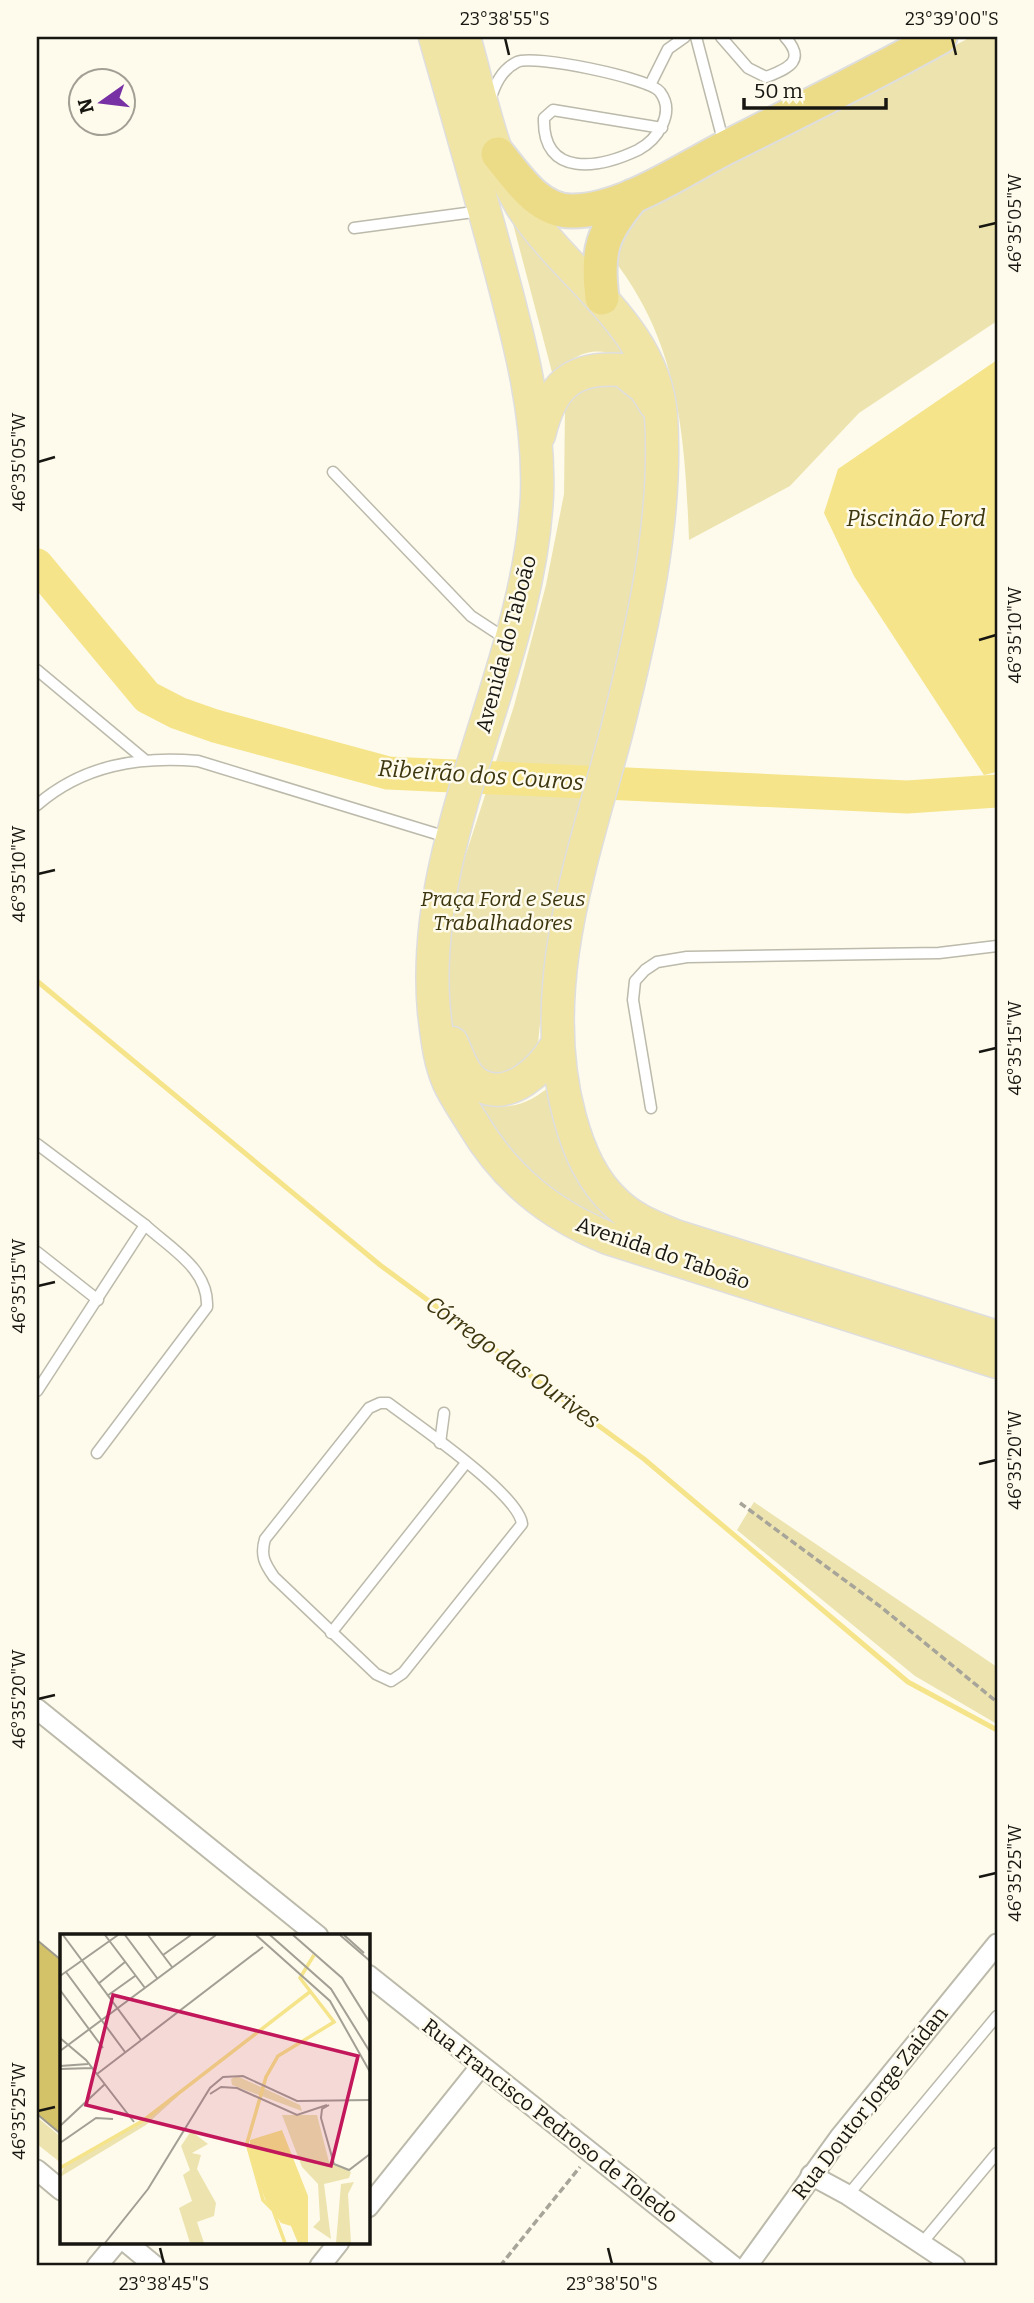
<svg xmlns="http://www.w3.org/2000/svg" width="1034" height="2303" viewBox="0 0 1034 2303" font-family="Bitter,serif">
<rect width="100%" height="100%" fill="#fefbec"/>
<g fill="#ede3af">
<path d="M971 37H997V321L859 413 790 486 689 540C685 434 679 341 610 255L634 212Z"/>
<path d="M506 197 640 367C606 345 581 345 553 376Z"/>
<path d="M613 379 641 404 647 426 648 473 633 601 560 886 547 956 537 1053 503 1080 476 1067 451 1027 445 1008 452 897 514 706 546 585 564 494 565 406 571 393Z"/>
<path d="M555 1082 643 1241 537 1190 472 1095C503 1116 529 1105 555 1082Z"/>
<path d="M754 1502 997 1667V1724L915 1676 737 1530Z"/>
<path d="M37 2117 61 2137V2163L37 2144Z"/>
</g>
<path fill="#f5e48a" d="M997 360V772L984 775 854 576 824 513 838 469Z"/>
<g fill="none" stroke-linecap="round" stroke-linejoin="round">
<path stroke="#f5e48a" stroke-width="5" d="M37 981 380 1265 644 1459 908 1682 997 1730"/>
<path stroke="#f5e48a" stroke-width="33" d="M37 565 147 697 178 713 215 726 388 773 907 797 997 791"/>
</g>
<path fill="#d3c268" stroke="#9e9b8d" stroke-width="2" d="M37 1940 61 1960V2134L37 2114Z"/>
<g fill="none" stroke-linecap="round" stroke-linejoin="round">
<defs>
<g id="service">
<path d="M696 37 724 144"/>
<path d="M721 37 748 68 766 77C790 68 806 60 785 37"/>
<path d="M650 85 668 49 685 37"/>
<path d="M490 100C495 85 501 70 517 62 533 54 650 78 660 92 676 113 657 140 638 150 600 168 542 179 544 118L553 110 662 128"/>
<path d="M354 228 481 211"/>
<path d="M333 472 471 616 506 639"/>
<path d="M37 670 145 760"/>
<path d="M37 805C83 765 139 756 198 761L450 838"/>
<path d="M651 1108 633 1000 635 981 645 970 657 962 687 957 939 953 997 946"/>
<path d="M37 1144 145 1225 37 1391"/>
<path d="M37 1252 98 1300"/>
<path d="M380 1403H388C416 1424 519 1494 522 1524L403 1673 391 1681 376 1674 274 1577C265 1564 260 1556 265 1539L369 1408Z"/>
<path d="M440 1443 444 1413"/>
<path d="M97 1453 207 1307C209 1269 171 1249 145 1225"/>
<path d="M331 1633 466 1463"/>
<path d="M848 2195 997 2016"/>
<path d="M922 2243 997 2153"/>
</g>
<g id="minor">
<path d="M37 1709 318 1936"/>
<path d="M368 1975 733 2266"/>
<path d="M37 2170 61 2190"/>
<path d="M811 2175 848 2195 955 2266"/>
<path d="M368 2207 481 2066"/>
<path d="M126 2242 155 2266"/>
<path d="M97 2266 117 2242"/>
<path d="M320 2266 339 2242"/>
<path d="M747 2266 840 2137 997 1944"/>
</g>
<g id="primary">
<path d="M435 37C456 110 477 183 497 257 518 335 540 414 537 495 529 669 418 837 434 1012 437 1036 439 1061 449 1083 455 1096 464 1109 472 1122 505 1178 549 1214 608 1238L997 1362"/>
<path d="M464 37C480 92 491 156 521 205 566 277 654 324 661 416 668 520 642 630 617 730 584 856 534 987 570 1118 579 1151 592 1181 617 1204 634 1220 654 1227 675 1236L997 1337"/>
<path d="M539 435C551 386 571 366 622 370L645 388 655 404"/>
<path d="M452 1043C458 1057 464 1077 479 1085 510 1102 542 1069 556 1046"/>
</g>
<g id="trunk">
<path d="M498 154C517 177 538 211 571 211 622 212 683 169 727 147 799 111 870 76 940 37"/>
<path d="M602 298C596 250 602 233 633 196"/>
</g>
</defs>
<use href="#service" stroke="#bcbaab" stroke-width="13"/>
<use href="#minor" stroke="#bcbaab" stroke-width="23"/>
<use href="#primary" stroke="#dfdede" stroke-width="35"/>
<use href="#trunk" stroke="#dfdede" stroke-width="37"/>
<g stroke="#a7a499" stroke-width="3.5" stroke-dasharray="7 3.5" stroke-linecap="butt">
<path d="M740 1503 881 1607 997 1702"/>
<path d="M500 2266 580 2167"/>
</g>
<use href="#service" stroke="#fff" stroke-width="10"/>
<use href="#minor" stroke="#fff" stroke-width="19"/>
<use href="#primary" stroke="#f1e5a6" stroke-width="32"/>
<use href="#trunk" stroke="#ecdc88" stroke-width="33"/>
</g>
<path fill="none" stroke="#171611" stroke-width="2.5" d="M505 38 509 55M952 38 956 55M979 227 996 223M38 462 55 457M979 640 996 635M38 874 55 870M979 1052 996 1048M38 1286 55 1282M979 1464 996 1460M38 1699 55 1695M979 1877 996 1873M38 2111 55 2107M160 2248 164 2264M608 2248 612 2264"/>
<g text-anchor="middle" stroke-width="5" stroke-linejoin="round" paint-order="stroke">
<g font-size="21" fill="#171611" stroke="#fefbec">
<text transform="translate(506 644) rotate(-75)" y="7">Avenida do Taboão</text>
<text transform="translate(663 1253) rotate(19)" y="7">Avenida do Taboão</text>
<text transform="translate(870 2103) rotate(-52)" y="7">Rua Doutor Jorge Zaidan</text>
<text transform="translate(550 2121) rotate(38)" y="7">Rua Francisco Pedroso de Toledo</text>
</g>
<g font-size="21" font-style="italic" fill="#3c340d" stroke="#fefbec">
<text x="503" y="906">Praça Ford e Seus<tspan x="503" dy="24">Trabalhadores</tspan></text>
</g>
<g font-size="23" font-style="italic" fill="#3e360f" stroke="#fefbec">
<text x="916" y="526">Piscinão Ford</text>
<text transform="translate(481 775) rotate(4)" y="8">Ribeirão dos Couros</text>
<text transform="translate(513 1362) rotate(36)" y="8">Córrego das Ourives</text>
</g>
</g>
<g transform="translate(60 1934)">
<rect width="310" height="310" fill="#fefbec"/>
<path d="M177 142 240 171 242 177 172 151 171 145ZM116 160 118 162 86 191 0 243 5 231 84 186ZM222 181H257L269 228 291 238 289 244 264 250 271 305 253 293 260 286 258 250 242 233ZM131 197 148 210 132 219 141 221 137 235 156 269 154 282 137 288 144 309H130L119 274 132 267 123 241 130 236 121 212ZM294 248 288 260 291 309H276L281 250Z" fill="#ede3af"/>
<path d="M222 196 248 262V309H238L231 292 221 289 205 265 190 223V206Z" fill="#f5e48a"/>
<path fill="none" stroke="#f5e48a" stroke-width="3.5" d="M0 234 84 186 251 57M225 309 213 276 203 266 187 209 206 143 218 122 274 88 240 44 254 21"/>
<path fill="none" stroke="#a29f94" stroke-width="2" d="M3 1 81 106M45 1 85 54M65 1 97 44M88 1 112 33M196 1 270 67 310 138M210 1 271 55 310 118M233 1 282 44 310 89M280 1 310 27M284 1 304 19M103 21 131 1M6 38 65 118M0 42 58 1M38 50 65 28M0 56 43 114M47 62 75 42M0 104 26 126 74 188M0 117 156 1M0 132 28 130M0 135 32 134M37 140 203 13M150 160 161 153 177 154 237 181 267 171M269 171 262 175 261 184 274 230 289 236 310 220M0 192 45 150M0 209 36 184 53 185M45 309 88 255 150 154 163 143 183 142 237 167 310 166"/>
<path fill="#c2185b" fill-opacity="0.15" stroke="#c2185b" stroke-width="3.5" d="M53 61 298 122 271 232 26 171Z"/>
<rect width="310" height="310" fill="none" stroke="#171611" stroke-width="3.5"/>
</g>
<rect width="1034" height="2303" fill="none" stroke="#fefbec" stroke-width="77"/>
<g transform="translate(102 102) rotate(256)"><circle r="33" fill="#fefbec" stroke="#a29f94" stroke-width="2"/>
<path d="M0-5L12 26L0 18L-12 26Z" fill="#7731a4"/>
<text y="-10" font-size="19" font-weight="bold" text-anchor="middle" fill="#171611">N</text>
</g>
<path d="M744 98v10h142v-10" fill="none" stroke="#171611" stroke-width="3.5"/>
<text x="754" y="98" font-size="21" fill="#171611" stroke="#fefbec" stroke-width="5" paint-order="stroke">50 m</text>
<rect x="38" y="38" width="958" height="2226" fill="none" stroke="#171611" stroke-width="2.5"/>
<g font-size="18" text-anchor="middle" fill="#171611">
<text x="505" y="25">23°38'55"S</text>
<text x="952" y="25">23°39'00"S</text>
<text transform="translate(1015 223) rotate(-90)" y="6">46°35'05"W</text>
<text transform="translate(19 462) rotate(-90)" y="6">46°35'05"W</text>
<text transform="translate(1015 635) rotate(-90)" y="6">46°35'10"W</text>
<text transform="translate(19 874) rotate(-90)" y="6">46°35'10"W</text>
<text transform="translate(1015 1048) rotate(-90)" y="6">46°35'15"W</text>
<text transform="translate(19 1286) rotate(-90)" y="6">46°35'15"W</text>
<text transform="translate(1015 1460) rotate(-90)" y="6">46°35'20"W</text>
<text transform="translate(19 1699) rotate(-90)" y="6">46°35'20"W</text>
<text transform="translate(1015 1873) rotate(-90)" y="6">46°35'25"W</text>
<text transform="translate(19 2111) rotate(-90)" y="6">46°35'25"W</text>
<text x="164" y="2290">23°38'45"S</text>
<text x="612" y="2290">23°38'50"S</text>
</g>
</svg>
